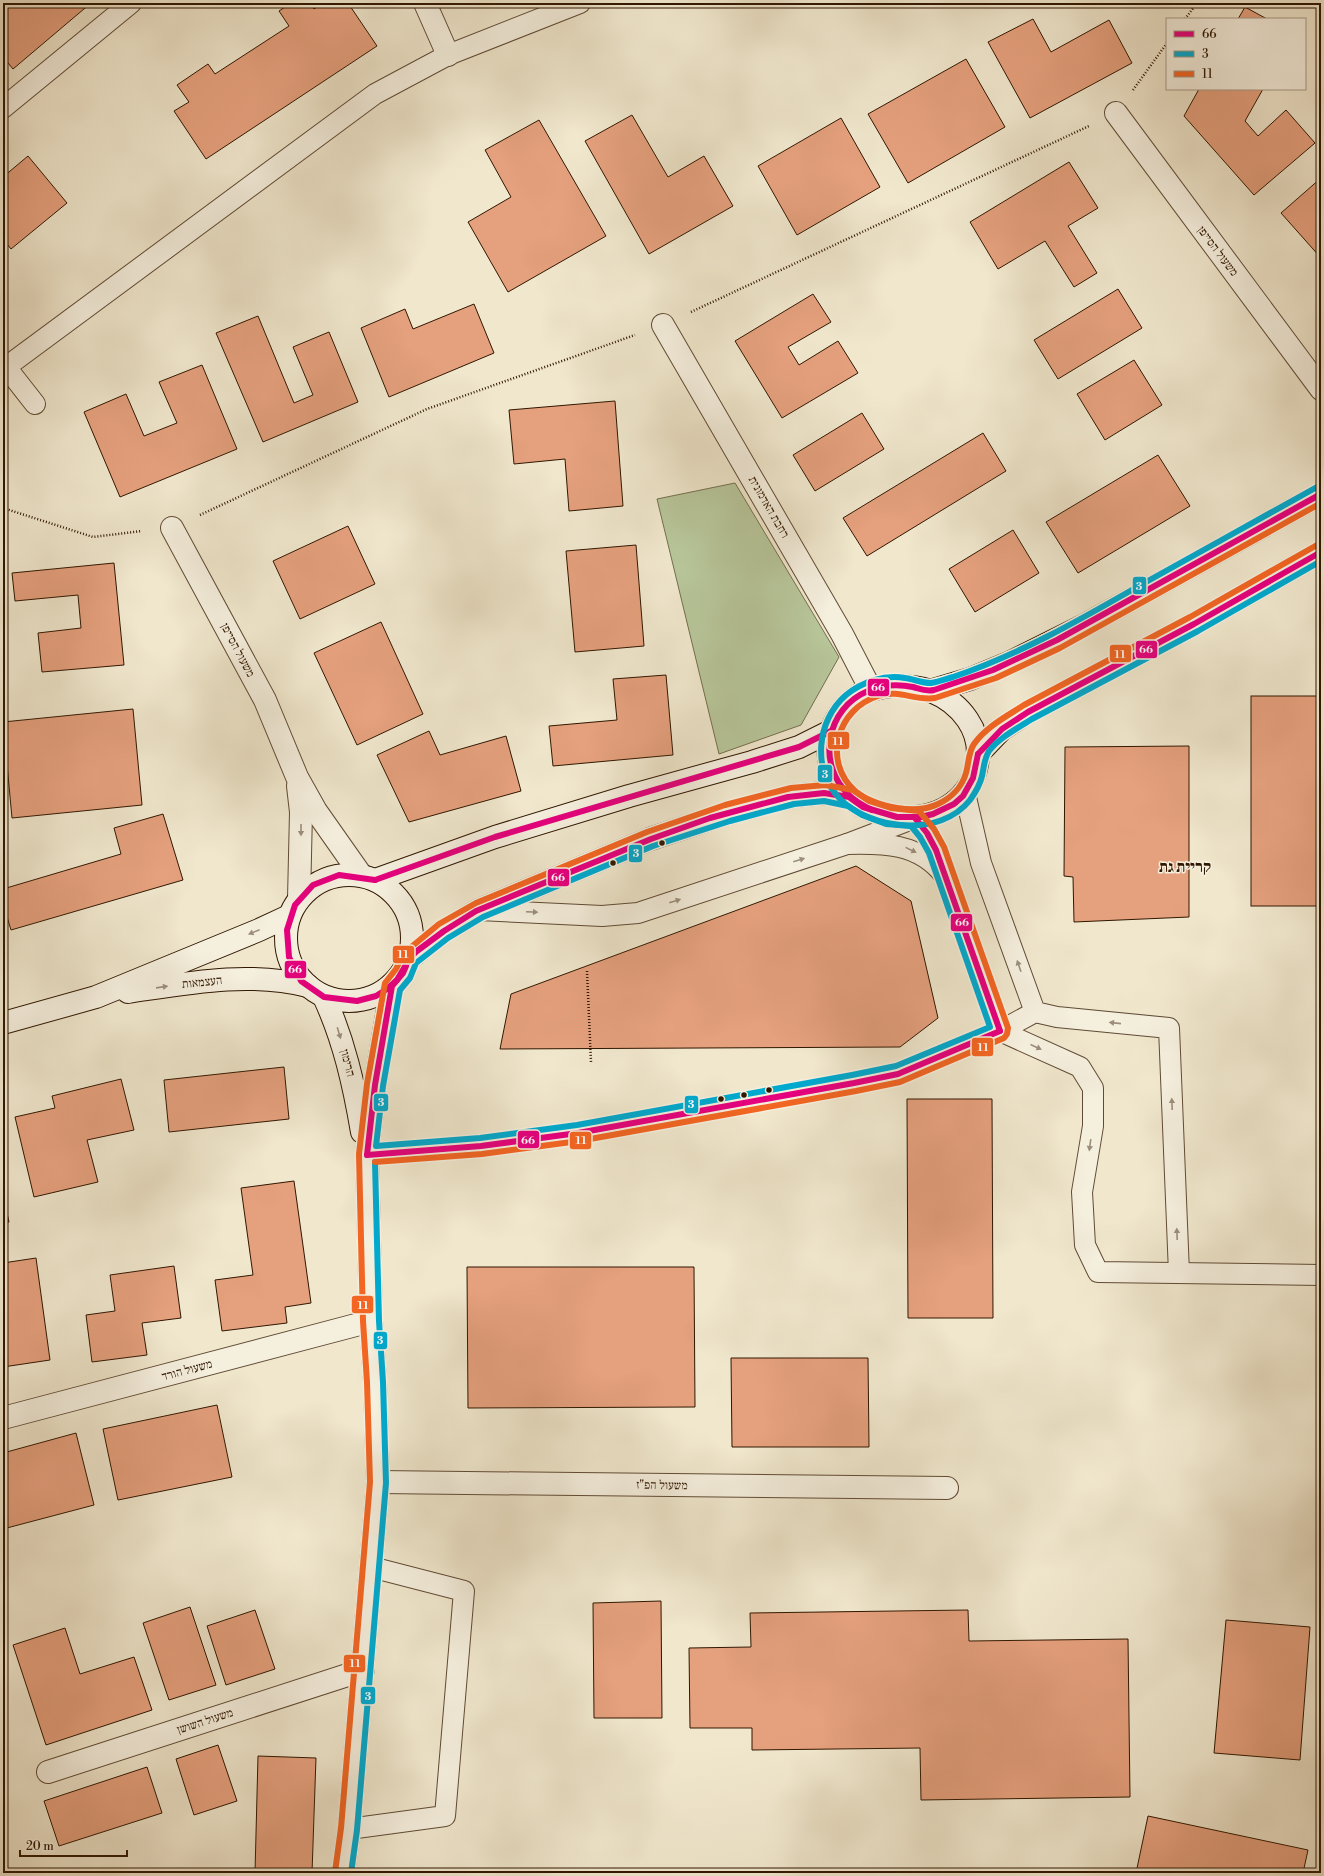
<svg xmlns="http://www.w3.org/2000/svg" width="1324" height="1876" viewBox="0 0 1324 1876" font-family="'Libre Bodoni','Frank Ruhl Libre',serif">
<rect width="100%" height="100%" fill="#f0e7cd"/>
<filter id="stains"><feTurbulence type="fractalNoise" baseFrequency=".005" numOctaves="4"/><feColorMatrix values="0 0 0 0 .2 0 0 0 0 .09 0 0 0 0 .02 0 0 0 .5 -.17"/></filter>
<radialGradient id="worn" r=".72"><stop offset=".6" stop-color="#630" stop-opacity="0"/><stop offset="1" stop-color="#630" stop-opacity=".3"/></radialGradient>
<path fill="#b7c69a" stroke="#746e4e" d="M735 483 839 657 801 725 719 754 657 499Z"/>
<g fill="#e5a07d" stroke="#301701">
<path d="M3 3H91L13 69 3 57Z"/>
<path d="M291 3H310L314 9 322 3H348L377 46 206 159 174 111 189 102 177 85 208 64 215 74 289 26 279 11Z"/>
<path d="M1245 7 1267 19H1238Z"/>
<path d="M1033 19 1051 52 1109 20 1132 63 1030 118 988 42Z"/>
<path d="M966 59 1005 127 908 183 868 114Z"/>
<path d="M1199 89H1263L1245 121 1258 136 1286 110 1315 143 1254 195 1184 116Z"/>
<path d="M632 115 668 177 704 156 733 206 649 254 585 141Z"/>
<path d="M841 118 880 187 797 235 758 166Z"/>
<path d="M539 120 606 236 508 292 468 222 511 197 485 150Z"/>
<path d="M28 156 67 203 11 249 3 239V177Z"/>
<path d="M1069 162 1098 208 1068 226 1097 273 1074 287 1045 241 998 269 970 222Z"/>
<path d="M1321 178V258L1281 213Z"/>
<path d="M1118 289 1142 328 1058 379 1034 340Z"/>
<path d="M813 294 831 322 788 347 799 365 838 341 858 373 782 418 735 341Z"/>
<path d="M474 304 494 353 389 397 361 328 405 309 413 329Z"/>
<path d="M258 316 294 403 313 395 293 347 329 332 358 402 263 442 216 333Z"/>
<path d="M1134 360 1162 405 1105 440 1077 394Z"/>
<path d="M202 365 237 449 120 497 84 412 126 394 144 436 177 423 159 382Z"/>
<path d="M615 401 623 506 569 511 565 459 514 464 509 410Z"/>
<path d="M862 413 884 449 815 491 793 455Z"/>
<path d="M983 433 1006 471 867 556 843 518Z"/>
<path d="M1158 455 1190 506 1078 573 1046 522Z"/>
<path d="M348 526 375 584 300 619 273 561Z"/>
<path d="M1013 530 1039 573 975 612 949 569Z"/>
<path d="M636 545 644 646 575 652 566 551Z"/>
<path d="M114 563 124 665 42 672 38 633 81 628 78 595 15 601 12 573Z"/>
<path d="M381 622 423 714 357 745 314 653Z"/>
<path d="M666 675 673 755 553 766 549 726 617 720 613 679Z"/>
<rect x="1251" y="696" width="70" height="210"/>
<path d="M133 709 142 805 12 818 3 722Z"/>
<path d="M429 731 440 755 506 736 521 791 409 822 377 755Z"/>
<path d="M1189 746V917L1074 922 1073 877 1064 876 1065 747Z"/>
<path d="M163 814 183 880 11 930 3 904V889L121 854 114 828Z"/>
<path d="M856 866 911 901 938 1018 900 1047 500 1049 511 994Z"/>
<path d="M284 1067 289 1119 169 1132 164 1080Z"/>
<path d="M121 1079 134 1130 87 1140 98 1182 34 1197 15 1117 55 1108 52 1096Z"/>
<path d="M907 1099H992L993 1318H908Z"/>
<path d="M294 1181 311 1303 285 1307 287 1323 222 1331 215 1280 253 1275 241 1188Z"/>
<path d="M3 1195 9 1222 3 1224Z"/>
<path d="M36 1258 50 1360 3 1367V1263Z"/>
<path d="M174 1266 181 1318 142 1323 147 1355 92 1362 86 1315 115 1311 110 1275Z"/>
<path d="M467 1267H694L695 1407 468 1408Z"/>
<path d="M731 1358H868L869 1447H732Z"/>
<path d="M217 1405 232 1477 118 1500 103 1429Z"/>
<path d="M76 1433 94 1505 3 1529V1453Z"/>
<path d="M661 1601 662 1718H594L593 1603Z"/>
<path d="M190 1607 216 1685 169 1700 143 1623Z"/>
<path d="M255 1610 275 1669 226 1685 207 1626Z"/>
<path d="M968 1610 969 1641 1128 1639 1130 1797 921 1800 920 1748 752 1750V1728H690L689 1648 751 1647 750 1613Z"/>
<path d="M1226 1620 1310 1627 1300 1760 1214 1753Z"/>
<path d="M65 1628 80 1674 134 1657 152 1710 46 1745 13 1645Z"/>
<path d="M218 1745 237 1801 194 1815 176 1759Z"/>
<path d="M258 1756 316 1758 312 1873H255Z"/>
<path d="M147 1767 162 1813 59 1846 44 1801Z"/>
<path d="M1148 1816 1308 1850 1303 1873H1136Z"/>
</g>
<g fill="none" stroke-linecap="round" stroke-linejoin="round">
<defs>
<g id="lane">
<path d="M3 108 131 3"/>
<path d="M35 404 6 367 375 94 448 55 580 3"/>
<path d="M965 793 981 863 1035 1012 1057 1017 1169 1028 1179 1273"/>
<path d="M847 844 915 818 927 833 936 850 1000 1031 1080 1067 1093 1088V1126L1082 1192 1085 1245 1098 1272 1321 1275"/>
<path d="M479 910 602 916 638 913 847 844C883 843 919 843 944 875"/>
<path d="M367 1155 481 1146 578 1133 854 1083 898 1074 923 1064 1000 1031 1035 1012"/>
<path d="M349 1829 445 1816 464 1591 371 1567"/>
</g>
<g id="street">
<path d="M425 3 448 55"/>
<path d="M1116 113 1321 389"/>
<path d="M663 325 842 634 871 690"/>
<path d="M172 528 265 700 297 777 316 811 361 875"/>
<path d="M298 786 301 812 299 899"/>
<path d="M3 1418 371 1321"/>
<path d="M378 1482 947 1488"/>
<path d="M48 1772 363 1670"/>
</g>
<g id="secondary">
<path d="M898 685C909 687 921 687 931 691 961 703 983 731 977 764 974 781 966 794 952 804 918 829 853 819 834 776 822 748 831 716 855 698 867 689 883 687 898 685Z"/>
<path d="M930 691 970 679 1011 662 1085 625 1321 494"/>
<path d="M978 754 1002 729 1028 712 1194 624 1321 552"/>
<circle cx="349" cy="938" r="63"/>
<path d="M375 880 495 837 629 796 752 762 799 747 831 731"/>
<path d="M410 958 443 931 479 910 650 839 728 813 793 796 824 793 851 798"/>
<path d="M128 992C188 983 248 971 308 986"/>
<path d="M324 997C344 1040 354 1085 362 1132"/>
<path d="M3 1023 96 997 259 930 289 916"/>
<path d="M343 1873 349 1829 378 1482 375 1382 371 1321 367 1155 375 1085 392 986"/>
</g>
</defs>
<use href="#lane" stroke="#604b34" stroke-width="22"/>
<use href="#street" stroke="#604b34" stroke-width="24"/>
<use href="#secondary" stroke="#301701" stroke-width="24"/>
<g stroke="#301701" stroke-width="2.5" stroke-dasharray="1 2" stroke-linecap="butt">
<path d="M1185 19 1197 3"/>
<path d="M1133 90 1167 43"/>
<path d="M691 312 1089 126"/>
<path d="M3 508 93 537 142 531"/>
<path d="M200 515 427 409 635 335"/>
<path d="M587 971 591 1062"/>
</g>
<use href="#lane" stroke="#f5efde" stroke-width="20"/>
<use href="#street" stroke="#f5efde" stroke-width="22"/>
<use href="#secondary" stroke="#f5efde" stroke-width="22"/>
<defs>
<g id="bus-1">
<path d="M978 754 1002 729 1028 712 1194 624 1321 552"/>
<path d="M872 810C864 806 856 802 849 795 816 764 826 708 868 691 882 685 898 684 913 687 920 689 926 692 934 690L993 670 1057 640 1321 494"/>
<path d="M915 818 927 833 936 850 1000 1031"/>
<path d="M375 880 339 875 313 885 295 905 287 930 289 957 301 981 324 997 357 1001 376 996 387 989 397 980 410 958 417 951 444 931 476 911 651 839 710 818 788 797 824 793 849 797 863 807 897 817H921L933 814 954 804 963 796 973 778 978 754"/>
<path d="M375 880 495 837 799 747 831 731"/>
<path d="M367 1155 375 1085 392 986 403 973 406 966"/>
<path d="M367 1155 481 1146 578 1133 854 1083 898 1074 1000 1031"/>
</g>
<g id="bus-2">
<path d="M1317 487C1257 520 1197 554 1137 587 1078 621 1018 655 953 677 946 679 938 682 931 683 922 683 913 679 905 678 885 674 862 682 846 695 816 721 812 770 840 799 871 830 940 838 970 800 975 793 980 785 982 776 984 767 984 759 989 751 1000 737 1018 728 1032 719L1198 631 1321 561"/>
<path d="M824 801 848 806 862 815 886 824 911 826 920 837 929 853 990 1027 896 1066 852 1075 577 1125 480 1138 376 1146 383 1086 400 990 410 978 416 963 448 938 483 917 653 846 730 821 794 804Z"/>
<path d="M351 1873 357 1830 386 1483 383 1382 379 1321 375 1162"/>
</g>
<g id="bus-3">
<path d="M1317 545 1190 617 1024 705C1007 716 986 727 974 744 968 753 969 763 966 773 962 787 951 798 938 804 926 810 910 810 897 808 881 805 867 801 855 791 822 761 837 709 878 696 900 689 914 701 935 698L996 678 1060 648 1321 503"/>
<path d="M359 1154 367 1084 385 983 396 969 404 953 439 924 476 903 647 832 725 805 791 788 825 785 853 790 869 801 891 808 919 811 934 829 944 847 1008 1028 1007 1034 1004 1038 900 1082 856 1091 579 1141 482 1154 375 1162"/>
<path d="M335 1872 341 1828 370 1482 367 1382 363 1321 359 1155"/>
</g>
</defs>
<use href="#bus-1" stroke="#f5efde" stroke-width="9"/>
<use href="#bus-2" stroke="#f5efde" stroke-width="9"/>
<use href="#bus-3" stroke="#f5efde" stroke-width="9"/>
<use href="#bus-1" stroke="#e5007d" stroke-width="6"/>
<use href="#bus-2" stroke="#00a9ce" stroke-width="6"/>
<use href="#bus-3" stroke="#f26522" stroke-width="6"/>
</g>
<defs><path id="oneway-solid" d="M-6-.8H1V-3.2L6.5 0L1 3.2V.8H-6Z"/></defs>
<g fill="#9c8e7b">
<use href="#oneway-solid" transform="translate(301 830) rotate(90)"/>
<use href="#oneway-solid" transform="translate(911 850) rotate(26)"/>
<use href="#oneway-solid" transform="translate(799 860) rotate(-18)"/>
<use href="#oneway-solid" transform="translate(675 901) rotate(-18)"/>
<use href="#oneway-solid" transform="translate(532 912) rotate(3)"/>
<use href="#oneway-solid" transform="translate(254 932) rotate(158)"/>
<use href="#oneway-solid" transform="translate(1019 966) rotate(-109)"/>
<use href="#oneway-solid" transform="translate(162 987) rotate(-8)"/>
<use href="#oneway-solid" transform="translate(1115 1023) rotate(-174)"/>
<use href="#oneway-solid" transform="translate(339 1033) rotate(73)"/>
<use href="#oneway-solid" transform="translate(1036 1047) rotate(24)"/>
<use href="#oneway-solid" transform="translate(1172 1104) rotate(-92)"/>
<use href="#oneway-solid" transform="translate(1090 1145) rotate(98)"/>
<use href="#oneway-solid" transform="translate(1177 1234) rotate(-92)"/>
</g>
<g fill="#301701" stroke="#f5efde" stroke-width="1.5">
<circle cx="662" cy="843" r="3.5"/>
<circle cx="613" cy="863" r="3.5"/>
<circle cx="769" cy="1090" r="3.5"/>
<circle cx="744" cy="1095" r="3.5"/>
<circle cx="721" cy="1099" r="3.5"/>
</g>
<g text-anchor="middle" stroke-width="3" stroke-linejoin="round" paint-order="stroke">
<g font-size="12" fill="#301701" stroke="#f5efde">
<text transform="translate(1218 251) rotate(53)" y="4">משעול הסייפן</text>
<text transform="translate(769 507) rotate(60)" y="4">רחבת האדמונית</text>
<text transform="translate(238 650) rotate(62)" y="4">משעול הסייפן</text>
<text transform="translate(202 982) rotate(-6)" y="4">העצמאות</text>
<text transform="translate(348 1063) rotate(75)" y="4">הרימון</text>
<text transform="translate(187 1370) rotate(-15)" y="4">משעול הורד</text>
<text transform="translate(662 1485) rotate(1)" y="4">משעול הפ"ז</text>
<text transform="translate(205 1721) rotate(-18)" y="4">משעול השושן</text>
</g>
<g font-size="16" font-weight="bold" fill="#301701" stroke="#f5efde">
<text x="1185" y="872">קריית גת</text>
</g>
</g>
<g stroke="#f5efde" stroke-width="1.5">
<rect x="1132" y="576" width="15" height="19" rx="4" fill="#00a9ce"/>
<rect x="1135" y="640" width="23" height="19" rx="4" fill="#e5007d"/>
<rect x="1109" y="644" width="23" height="19" rx="4" fill="#f26522"/>
<rect x="867" y="678" width="23" height="19" rx="4" fill="#e5007d"/>
<rect x="827" y="731" width="23" height="19" rx="4" fill="#f26522"/>
<rect x="817" y="764" width="16" height="19" rx="4" fill="#00a9ce"/>
<rect x="628" y="844" width="15" height="19" rx="4" fill="#00a9ce"/>
<rect x="547" y="868" width="23" height="19" rx="4" fill="#e5007d"/>
<rect x="950" y="913" width="23" height="19" rx="4" fill="#e5007d"/>
<rect x="392" y="945" width="23" height="19" rx="4" fill="#f26522"/>
<rect x="284" y="960" width="23" height="19" rx="4" fill="#e5007d"/>
<rect x="971" y="1037" width="23" height="20" rx="4" fill="#f26522"/>
<rect x="373" y="1093" width="16" height="19" rx="4" fill="#00a9ce"/>
<rect x="684" y="1095" width="15" height="19" rx="4" fill="#00a9ce"/>
<rect x="517" y="1130" width="23" height="19" rx="4" fill="#e5007d"/>
<rect x="569" y="1131" width="23" height="19" rx="4" fill="#f26522"/>
<rect x="351" y="1295" width="23" height="19" rx="4" fill="#f26522"/>
<rect x="373" y="1331" width="15" height="19" rx="4" fill="#00a9ce"/>
<rect x="343" y="1654" width="23" height="19" rx="4" fill="#f26522"/>
<rect x="360" y="1686" width="16" height="19" rx="4" fill="#00a9ce"/>
</g>
<g font-size="11" text-anchor="middle" font-weight="bold" fill="#fff">
<text x="1139" y="590">3</text>
<text x="1146" y="653">66</text>
<text x="1120" y="658">11</text>
<text x="878" y="691">66</text>
<text x="838" y="745">11</text>
<text x="825" y="778">3</text>
<text x="636" y="857">3</text>
<text x="558" y="881">66</text>
<text x="962" y="926">66</text>
<text x="403" y="958">11</text>
<text x="295" y="973">66</text>
<text x="983" y="1051">11</text>
<text x="381" y="1106">3</text>
<text x="691" y="1108">3</text>
<text x="528" y="1144">66</text>
<text x="581" y="1144">11</text>
<text x="363" y="1309">11</text>
<text x="380" y="1344">3</text>
<text x="355" y="1667">11</text>
<text x="368" y="1700">3</text>
</g>
<rect width="1324" height="1876" fill="none" stroke="#f0e7cd" stroke-width="16"/>
<rect x="4" y="4" width="1316" height="1868" fill="none" stroke="#301701" stroke-width="2"/>
<rect x="8" y="8" width="1308" height="1860" fill="none" stroke="#301701"/>
<rect x="1166" y="18" width="140" height="72" fill="#f5efde" stroke="#a69986"/>
<rect x="1174" y="31" width="20" height="6" fill="#e5007d" stroke="#a69986"/>
<text x="1202" y="38" font-size="12" fill="#301701">66</text>
<rect x="1174" y="51" width="20" height="6" fill="#00a9ce" stroke="#a69986"/>
<text x="1202" y="58" font-size="12" fill="#301701">3</text>
<rect x="1174" y="71" width="20" height="6" fill="#f26522" stroke="#a69986"/>
<text x="1202" y="78" font-size="12" fill="#301701">11</text>
<path d="M20 1850v6h107v-6" fill="none" stroke="#301701" stroke-width="2"/>
<text x="26" y="1850" font-size="12" fill="#301701" stroke="#f5efde" stroke-width="3" paint-order="stroke">20 m</text>
<rect width="100%" height="100%" filter="url(#stains)"/>
<rect width="100%" height="100%" fill="url(#worn)"/>
</svg>
